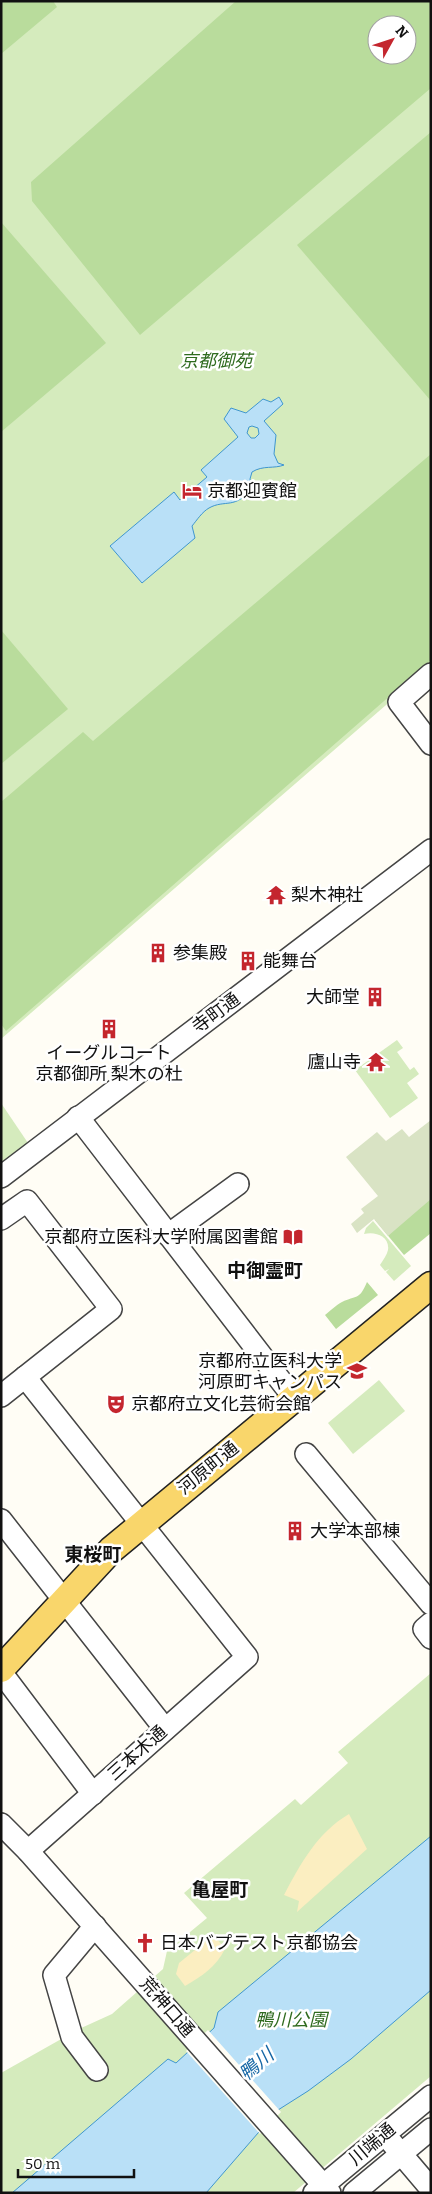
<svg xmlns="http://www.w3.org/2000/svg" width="432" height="2194" viewBox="0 0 432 2194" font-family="Bitter,'Noto Sans JP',serif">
<rect width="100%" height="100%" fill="#fffdf5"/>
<g fill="#d5ebbd" fill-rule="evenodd">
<path d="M1 1H431V666L1 1039ZM377 25H407V55H377Z"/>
<path d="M397 1040 403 1048 397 1052 410 1070 414 1067 419 1074 407 1083 418 1098 390 1118 355 1070Z"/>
<path d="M1 1103 28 1143 1 1164Z"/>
<path d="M373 1221 411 1266 394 1281 386 1272 389 1269 385 1271 380 1265C383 1260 387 1255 388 1250 390 1236 375 1231 364 1234L366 1228Z"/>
<path d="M379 1380 405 1411 353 1454 328 1423Z"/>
<path d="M431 1673V2076L293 2193H1V2073L79 2029 112 2014 163 1969 167 1951 207 1918 184 1893 295 1799 301 1805 348 1763 338 1752Z"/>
</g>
<g fill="#b9dc9c" fill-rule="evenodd">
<path d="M1 1H53L57 7 1 54Z"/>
<path d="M236 1H431V88L140 335 32 201 31 182ZM377 25H407V55H377Z"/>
<path d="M431 132V401L297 245Z"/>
<path d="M1 222 106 343 1 432Z"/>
<path d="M431 454V660L6 1031 1 1024V802L83 732 93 741Z"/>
<path d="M1 630 68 709 1 764Z"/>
<path d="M431 1190V1233L404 1255 375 1220Z"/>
<path d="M367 1282 378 1295 336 1329 325 1315C330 1311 336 1305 342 1302 356 1295 359 1301 367 1282Z"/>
</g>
<g fill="#fbeec1">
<path d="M349 1814 367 1849 297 1912 299 1901 284 1895C301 1863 317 1833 349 1814Z"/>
<path d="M217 1939 225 1949C216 1967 202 1976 185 1986L176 1974 179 1963 206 1941Z"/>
</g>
<path fill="#d9e3c4" d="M431 1120V1199L388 1236 374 1219 357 1233 351 1224 364 1213 361 1209 378 1196 346 1157 377 1132 386 1141 402 1129 409 1137Z"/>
<g fill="#b9e0f7" stroke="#3f96cf" fill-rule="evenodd">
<path d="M279 397 283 404 264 421 276 435 274 454 278 463 284 465C274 469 263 465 252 472L250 479 251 488C236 510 225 499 209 508 202 512 197 520 192 526L195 538 142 583 110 546 174 492 180 500 207 477 201 470 238 437 224 419 231 408 246 413 263 399 271 402ZM252 426 258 428 259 434 255 438H251L247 433 249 427Z"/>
<path d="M431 1836V1990L351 2059 308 2091 278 2110 206 2193H12L168 2059 176 2063 214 2028 218 2012Z"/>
</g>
<path fill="#fffdf5" d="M208 2030 281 2112 260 2134 186 2051Z"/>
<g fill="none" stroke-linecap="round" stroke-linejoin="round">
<defs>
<g id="minor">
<path d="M431 674 399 702 431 744"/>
<path d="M78 1117 294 1398"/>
<path d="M1 1177 431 850"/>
<path d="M1 1219 27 1201 111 1309 1 1396"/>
<path d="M168 1235 238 1184"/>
<path d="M25 1377 247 1657 28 1851"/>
<path d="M306 1454 431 1604"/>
<path d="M1 1520 165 1729"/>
<path d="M431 1623 424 1629 431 1638"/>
<path d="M1 1672 93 1794"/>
<path d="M1 1824 28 1851 330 2193"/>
<path d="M95 1926 54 1975 72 2037 97 2070"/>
<path d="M392 2143 431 2189"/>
<path d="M314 2193 431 2096"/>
<path d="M354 2193 431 2129"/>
</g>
<path id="major" d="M1 1669 111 1550 431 1285"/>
</defs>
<use href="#minor" stroke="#444" stroke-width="24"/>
<use href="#major" stroke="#222" stroke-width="29"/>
<use href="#minor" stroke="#fff" stroke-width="21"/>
<use href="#major" stroke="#f9d66b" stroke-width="26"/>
</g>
<defs>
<symbol id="hotel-bare" viewBox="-9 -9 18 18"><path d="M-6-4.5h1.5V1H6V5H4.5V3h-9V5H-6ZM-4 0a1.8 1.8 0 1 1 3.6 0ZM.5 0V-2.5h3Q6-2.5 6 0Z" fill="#c4262e" stroke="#fff" stroke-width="2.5" paint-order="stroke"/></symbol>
<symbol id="temple-bare" viewBox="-9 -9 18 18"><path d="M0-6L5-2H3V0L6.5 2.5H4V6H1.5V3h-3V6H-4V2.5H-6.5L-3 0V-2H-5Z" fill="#c4262e" stroke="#fff" stroke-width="2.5" paint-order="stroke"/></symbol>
<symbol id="building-bare" viewBox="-9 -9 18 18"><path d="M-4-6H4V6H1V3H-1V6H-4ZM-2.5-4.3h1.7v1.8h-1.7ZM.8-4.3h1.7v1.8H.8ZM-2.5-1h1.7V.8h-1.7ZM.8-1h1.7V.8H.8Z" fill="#c4262e" stroke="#fff" stroke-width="2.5" paint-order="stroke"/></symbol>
<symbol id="library-bare" viewBox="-9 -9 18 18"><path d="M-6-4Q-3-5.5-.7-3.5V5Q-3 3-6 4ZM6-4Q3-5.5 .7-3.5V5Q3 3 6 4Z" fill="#c4262e" stroke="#fff" stroke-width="2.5" paint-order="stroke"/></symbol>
<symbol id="university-bare" viewBox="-9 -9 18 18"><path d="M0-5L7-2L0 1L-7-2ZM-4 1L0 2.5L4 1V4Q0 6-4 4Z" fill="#c4262e" stroke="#fff" stroke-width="2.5" paint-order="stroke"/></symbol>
<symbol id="theatre-bare" viewBox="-9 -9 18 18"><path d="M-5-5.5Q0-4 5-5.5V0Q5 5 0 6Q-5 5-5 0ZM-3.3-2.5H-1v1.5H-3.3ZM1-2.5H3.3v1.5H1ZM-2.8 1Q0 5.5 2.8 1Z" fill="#c4262e" stroke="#fff" stroke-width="2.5" paint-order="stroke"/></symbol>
<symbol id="church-bare" viewBox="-9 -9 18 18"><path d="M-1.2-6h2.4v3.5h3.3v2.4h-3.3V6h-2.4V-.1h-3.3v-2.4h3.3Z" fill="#c4262e" stroke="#fff" stroke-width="2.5" paint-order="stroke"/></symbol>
</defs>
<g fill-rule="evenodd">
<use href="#hotel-bare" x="178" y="477" width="28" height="28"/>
<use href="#temple-bare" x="262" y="881" width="28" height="28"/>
<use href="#building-bare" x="144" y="939" width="28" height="28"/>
<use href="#building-bare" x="234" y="947" width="28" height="28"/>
<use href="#building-bare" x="361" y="983" width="28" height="28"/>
<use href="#building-bare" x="95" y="1015" width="28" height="28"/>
<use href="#temple-bare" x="362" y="1048" width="28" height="28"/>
<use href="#library-bare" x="279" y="1223" width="28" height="28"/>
<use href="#university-bare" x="343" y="1357" width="28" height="28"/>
<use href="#theatre-bare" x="102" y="1390" width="28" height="28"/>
<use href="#building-bare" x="281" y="1517" width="28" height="28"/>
<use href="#church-bare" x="131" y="1929" width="28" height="28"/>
</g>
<g text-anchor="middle" stroke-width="5" stroke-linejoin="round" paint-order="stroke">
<g font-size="18" font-style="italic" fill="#2f6b1f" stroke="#fff">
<text x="216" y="367">京都御苑</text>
<text x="291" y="2026">鴨川公園</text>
</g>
<g font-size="18" fill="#111" stroke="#fff" text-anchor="start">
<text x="207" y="497">京都迎賓館</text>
<text x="291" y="901">梨木神社</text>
<text x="173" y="959">参集殿</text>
<text x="263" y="967">能舞台</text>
<text x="360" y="1003" text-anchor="end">大師堂</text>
<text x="109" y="1059" text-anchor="middle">イーグルコート<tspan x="109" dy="21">京都御所 梨木の杜</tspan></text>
<text x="361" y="1068" text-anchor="end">廬山寺</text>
<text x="278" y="1243" text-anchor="end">京都府立医科大学附属図書館</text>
<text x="342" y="1367" text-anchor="end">京都府立医科大学<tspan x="342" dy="21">河原町キャンパス</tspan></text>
<text x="131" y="1410">京都府立文化芸術会館</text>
<text x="310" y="1537">大学本部棟</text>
<text x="160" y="1949">日本バプテスト京都協会</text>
</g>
<g font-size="18" fill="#111" stroke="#fff">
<text transform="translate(216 1013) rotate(-37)" y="6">寺町通</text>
<text transform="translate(208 1468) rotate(-39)" y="6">河原町通</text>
<text transform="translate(137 1753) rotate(-42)" y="6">三本木通</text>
<text transform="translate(167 2007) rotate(49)" y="6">荒神口通</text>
<text transform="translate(372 2144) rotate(-40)" y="6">川端通</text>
</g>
<g font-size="19" font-weight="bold" fill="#111" stroke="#fff">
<text x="265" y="1277">中御霊町</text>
<text x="93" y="1561">東桜町</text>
<text x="220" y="1896">亀屋町</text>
</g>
<g font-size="19" font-style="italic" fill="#1768a6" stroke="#fff">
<text transform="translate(256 2064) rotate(-40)" y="7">鴨川</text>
</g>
</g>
<rect width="432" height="2194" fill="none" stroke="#111111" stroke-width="5"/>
<g transform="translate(392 40) rotate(50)"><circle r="24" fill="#ffffff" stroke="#a0a0a0"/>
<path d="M0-4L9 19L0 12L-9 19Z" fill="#c4262e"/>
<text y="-8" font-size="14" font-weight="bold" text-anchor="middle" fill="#111111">N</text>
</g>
<path d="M18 2169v8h116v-8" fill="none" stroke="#111111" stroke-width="2.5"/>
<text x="25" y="2169" font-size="15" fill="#111111" stroke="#ffffff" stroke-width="4" paint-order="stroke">50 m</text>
</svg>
